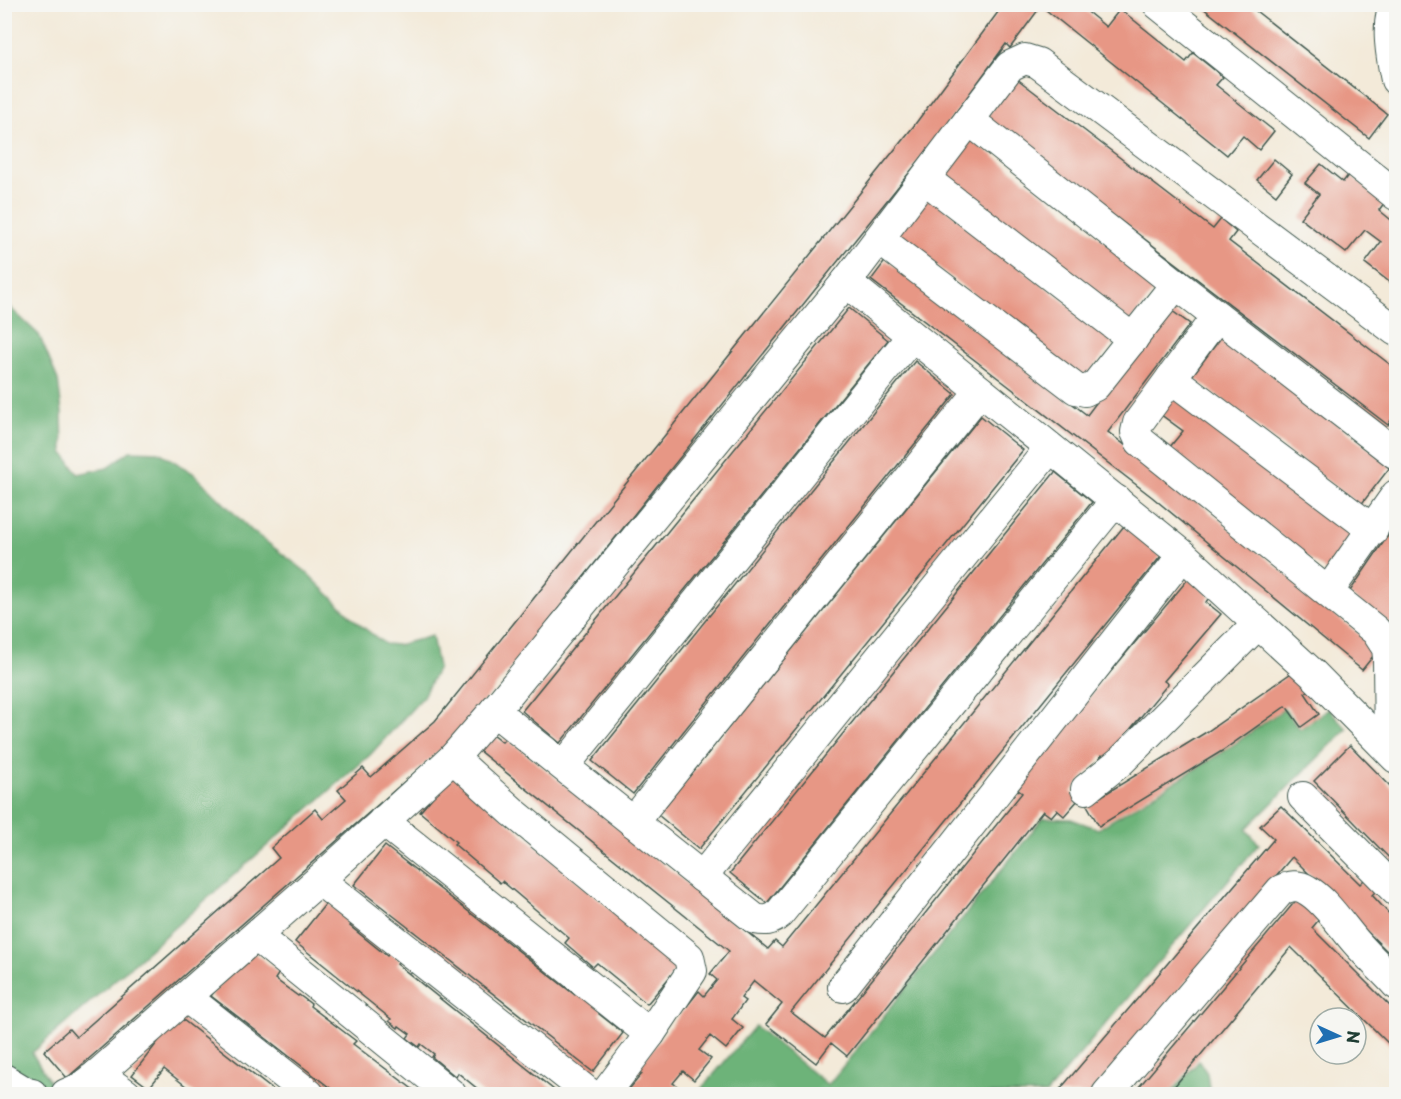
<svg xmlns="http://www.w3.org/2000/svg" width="1401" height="1099" viewBox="0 0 1401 1099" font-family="'Playpen Sans',sans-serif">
<rect width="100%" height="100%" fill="#f6f6f2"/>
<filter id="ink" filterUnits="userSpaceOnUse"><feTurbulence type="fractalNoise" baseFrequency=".0167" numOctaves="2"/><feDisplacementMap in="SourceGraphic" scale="12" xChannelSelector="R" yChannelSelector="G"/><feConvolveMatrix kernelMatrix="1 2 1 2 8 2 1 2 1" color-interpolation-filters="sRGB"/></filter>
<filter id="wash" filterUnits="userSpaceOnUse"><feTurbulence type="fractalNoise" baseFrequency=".008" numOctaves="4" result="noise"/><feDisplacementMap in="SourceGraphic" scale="24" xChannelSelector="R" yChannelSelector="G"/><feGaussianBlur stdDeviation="1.35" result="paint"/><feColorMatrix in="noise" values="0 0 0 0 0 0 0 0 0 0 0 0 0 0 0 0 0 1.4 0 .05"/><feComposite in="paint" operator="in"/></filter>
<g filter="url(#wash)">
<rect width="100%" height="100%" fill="#f3ead9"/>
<g fill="#6db379" stroke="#467856" stroke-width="1.5">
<path d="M4 302 39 335 58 380 62 413 63 452 78 474 107 468 130 451 159 452 193 473 252 531 305 571 359 624 385 644 398 645 432 636 438 668 422 698 370 755 32 1053 57 1094H5Z"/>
<path d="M1284 709 1300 729 1329 709 1347 729 1246 829 1259 844 1046 1094H697L755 1026 828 1085 1043 818 1071 819 1098 829 1223 752Z"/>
<path d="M1199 1061 1207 1073 1210 1094H1170Z"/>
</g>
<g id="blocks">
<g fill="#e79785">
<path d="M1004 4H1078L1106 27 1120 9 1186 62 1193 53 1223 77 1216 85 1274 131 1259 150 1243 136 1227 155 1041 6 1010 48 1006 44 934 142 454 738 67 1078 44 1051 69 1029 76 1037 279 858 271 848 315 809 323 819 346 799 338 790 363 768 371 777 435 721 913 127Z"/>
<path d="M1198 4H1247L1387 114 1369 138Z"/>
<path d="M1016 78 1213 229 1221 219 1236 232 1229 241 1396 369V413L1388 425 986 118Z"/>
<path d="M969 137 1159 283 1130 322 940 176Z"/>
<path d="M1274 159 1292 174 1276 195 1257 180Z"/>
<path d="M1321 164 1343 182 1349 174 1385 202 1379 210 1396 224V287L1365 263 1381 242 1365 230 1346 253 1300 218 1319 194 1305 183Z"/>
<path d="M926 193 1114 341 1083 381 895 233Z"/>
<path d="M886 260 1087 415 1168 308 1190 324 1108 432 1168 478 1378 650 1362 670 1152 497 871 280Z"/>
<path d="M849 308 888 340 560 743 522 711Z"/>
<path d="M1223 335 1391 466 1360 506 1192 376Z"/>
<path d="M915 361 955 394 633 794 592 761Z"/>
<path d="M1176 393 1358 534 1328 573 1169 448 1183 431 1160 414Z"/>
<path d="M981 416 1023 450 699 849 658 815Z"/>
<path d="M1055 472 1092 502 767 903 730 873Z"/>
<path d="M1396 524V599L1395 601 1396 602V628L1348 594Z"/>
<path d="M1124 526 1161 556 791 1012 825 1038 1022 793 1014 787 1189 578 1210 596 1206 602 1221 614 1164 681 1168 684 1123 738 1108 760 1102 755 1071 792 1079 799 1064 816 1057 810 1051 817 1043 811 847 1056 831 1043 816 1063 766 1024 782 1004 754 981 741 998 745 1001 732 1019 743 1028 726 1049 710 1036 699 1050 711 1059 694 1080 683 1071 673 1083 677 1086 670 1094H625L642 1074 636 1070 699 991 704 996 717 980 710 974 729 951 478 750 491 733 502 742 506 738 768 949 775 941 782 947Z"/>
<path d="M1297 669 1311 689 1305 693 1319 714 1301 727 1286 706 1222 751 1099 826 1087 805 1208 731Z"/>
<path d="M1350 745 1396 792V865L1314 781Z"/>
<path d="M452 774 678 967 647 1004 597 963 593 967 565 943 569 938 502 881 500 883 454 844 456 842 420 812Z"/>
<path d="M1281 806 1360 884 1365 879 1377 890 1372 895 1393 918 1396 915V960L1292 857 1090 1094H1056L1274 839 1260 826Z"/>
<path d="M385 846 575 995 579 991 603 1009 599 1014 623 1033 593 1072 354 885Z"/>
<path d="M1298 898 1321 917 1312 928 1396 1012V1051L1291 947 1168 1094H1133Z"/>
<path d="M327 902 353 922 350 926 387 956 390 952 400 960 397 964 559 1094H484L458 1073 456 1077 432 1057 434 1054 421 1044 419 1047 407 1038 410 1034 399 1026 398 1028 389 1021 391 1019 295 942Z"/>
<path d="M253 952 279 973 275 979 298 996 299 995 311 1004 310 1006 356 1041 353 1044 419 1094H338L211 996 238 960Z"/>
<path d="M178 1016 278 1094H196L164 1069 149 1088 132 1075Z"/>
</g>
</g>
</g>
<g filter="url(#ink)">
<use href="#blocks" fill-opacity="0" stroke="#3f574d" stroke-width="1.5"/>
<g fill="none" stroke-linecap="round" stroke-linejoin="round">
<defs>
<g id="minor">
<path d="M1158 4 1396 195"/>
<path d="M1396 4C1384 21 1392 61 1396 80"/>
<path d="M969 120 1176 284 1396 454"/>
<path d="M925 179 1133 339"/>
<path d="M879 239 1076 389 1085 391 1095 386 1176 284"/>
<path d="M846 282 1183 555 1313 674 1396 758"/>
<path d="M1217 316 1138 423 1136 432 1140 441 1376 631 1387 648 1388 658 1389 750"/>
<path d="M1171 378 1373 530"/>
<path d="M1328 592 1396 495"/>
<path d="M494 711 755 919C765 921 771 921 779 914L1116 500"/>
<path d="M453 758 514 813 689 957 692 971 650 1034 605 1094"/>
<path d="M564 766 912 336"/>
<path d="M1086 789 1121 761 1258 624"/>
<path d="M1303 797 1396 891"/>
<path d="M383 821 650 1034"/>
<path d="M633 822 980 391"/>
<path d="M702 877 1050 448"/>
<path d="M319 880 590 1094"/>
<path d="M256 936 451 1094"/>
<path d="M843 987 1183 555"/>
<path d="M186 997 309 1094"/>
<path d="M98 1074 126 1094"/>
<path d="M4 1079 27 1093 32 1094"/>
<path d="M66 1094 80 1088 98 1074 319 880 453 758 494 711 846 282 1010 66 1025 59 1038 63 1396 331"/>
<path d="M1107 1094 1281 890C1290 886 1298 884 1307 890 1324 899 1342 926 1355 941 1368 956 1383 970 1396 984"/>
</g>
</defs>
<use href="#minor" stroke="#3f574d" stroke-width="32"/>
<use href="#minor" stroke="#fff" stroke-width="30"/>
</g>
</g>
<rect width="1401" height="1099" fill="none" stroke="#f6f6f2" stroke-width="24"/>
<g transform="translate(1338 1036) rotate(94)"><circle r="28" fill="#f6f6f2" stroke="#a0aca6" stroke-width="1.5"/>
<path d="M0-4.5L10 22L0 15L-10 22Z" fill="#1f6fb2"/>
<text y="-9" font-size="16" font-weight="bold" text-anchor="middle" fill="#1f3d34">N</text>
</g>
</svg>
